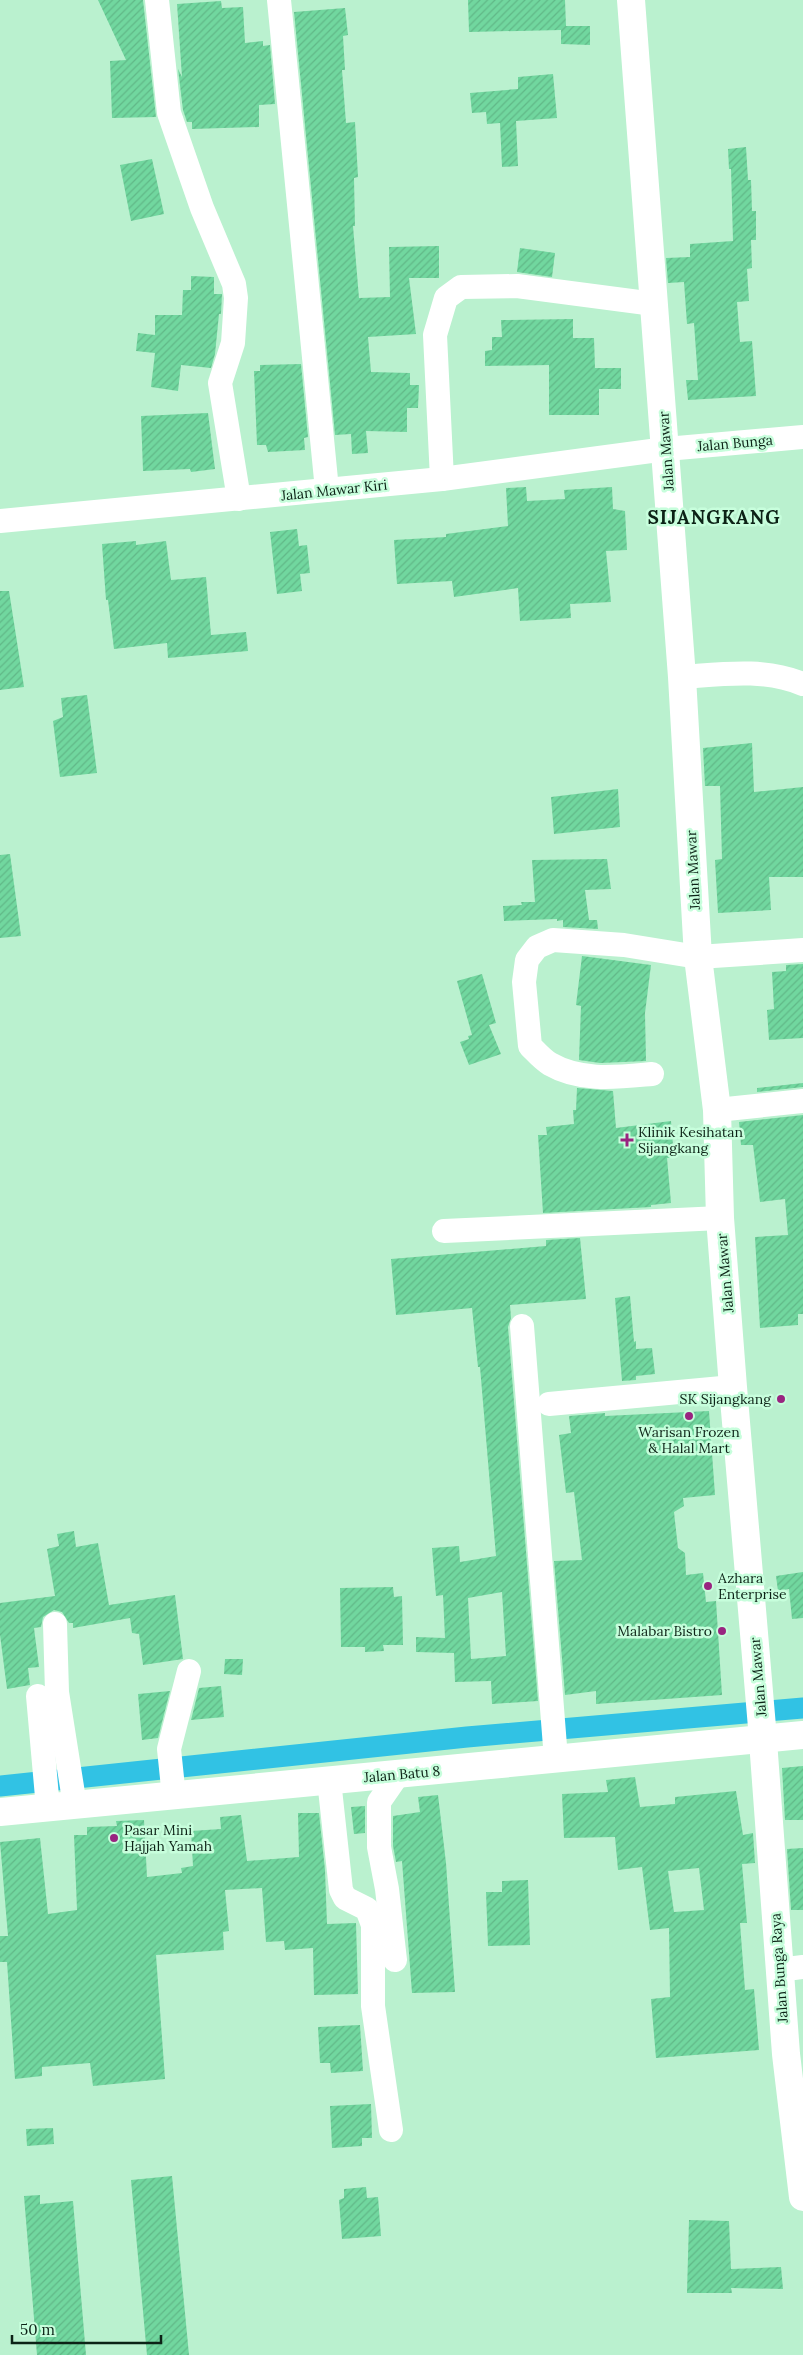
<svg xmlns="http://www.w3.org/2000/svg" width="803" height="2355" viewBox="0 0 803 2355" font-family="Lora,serif">
<defs>
<pattern id="building-hatch" width="6" height="6" patternUnits="userSpaceOnUse" patternTransform="scale(1.25)"><rect width="6" height="6" fill="#71d79f"/><path d="M-1 1l2-2M0 6l6-6M5 7l2-2" fill="none" stroke="#61b888"/></pattern>
</defs>
<rect width="100%" height="100%" fill="#baf1cf"/>
<g fill="none" stroke-linecap="round" stroke-linejoin="round">
<path stroke="#31c2e4" stroke-width="21" d="M0 1786 467 1737 803 1708"/>
</g>
<g fill="url(#building-hatch)" fill-rule="evenodd">
<path d="M98 0H143L156 117 112 118 110 61 126 60Z"/>
<path d="M468 0H565L566 26H590V45L561 44V30L469 32Z"/>
<path d="M221 1 222 8 243 7 245 43 263 41V46L270 45 275 104 259 105V127L192 129V122H187L183 110 178 69 182 77 177 4Z"/>
<path d="M345 8 348 35 343 36 345 70H342L346 123 355 122 358 177 354 178 355 226H353L359 298 390 297 389 247 439 246V278H409L416 334 368 337 371 372 410 373V385H419L418 408H407V432L366 431 368 453 352 454 351 434 335 435 294 12Z"/>
<path d="M553 74 557 118 516 121 518 166 502 167 500 123 487 124 486 112 472 113 470 93 518 89V77Z"/>
<path d="M746 147 748 180H751L752 211H756V240H751L752 268 747 269 749 301 737 302 740 342 752 341 756 396 688 400 686 380H698L694 323 687 324 684 282 668 283 666 258 690 257V244L733 241 731 169H729L728 149Z"/>
<path d="M152 159 164 214 131 221 120 165Z"/>
<path d="M520 248 555 253 552 277 517 272Z"/>
<path d="M191 276 214 277V294H222L221 314H219L215 354 211 368 181 365 178 391 151 387 155 353 136 351 138 333 155 335V315H182L183 290H191Z"/>
<path d="M573 319V338H594L595 368H621V389H599V415H549V365L485 366V351L492 350V337H502L501 320Z"/>
<path d="M301 364 308 437 304 438 305 450 268 452 266 445H257L254 371H260V365Z"/>
<path d="M208 413 215 469 191 472 190 469 143 471 141 416Z"/>
<path d="M526 487 527 501 565 499 564 490 612 487 613 509 625 511 627 550 606 551 611 602 570 604 571 618 520 621 518 588 454 597 452 581 397 584 394 540 446 537V534L508 526 506 488Z"/>
<path d="M297 529 299 546 307 545 310 573 300 574 302 591 277 594 270 532Z"/>
<path d="M136 541V545L166 541 171 580 206 577 211 635 246 632 248 651 168 658 167 643 114 649 108 600H106L102 544Z"/>
<path d="M0 591H9L24 687 0 690Z"/>
<path d="M87 695 97 773 60 777 53 721 63 717 61 698Z"/>
<path d="M752 743 754 792 803 787V877H769L771 910 718 913 715 860 722 859 720 786H705L703 748Z"/>
<path d="M618 789 620 827 554 834 551 797Z"/>
<path d="M10 854 21 936 0 938V855Z"/>
<path d="M607 859 611 889 585 890 589 920H597L598 929 563 927V920L557 921V919L504 921 503 906 522 905 521 902H535L532 860Z"/>
<path d="M582 956 651 965 645 1013 646 1061 600 1063 579 1060 581 1006 576 1005Z"/>
<path d="M803 964V1038L769 1040 767 1010 774 1009 772 972 786 971V965Z"/>
<path d="M482 974 496 1023 489 1025 501 1054 469 1065 460 1042 469 1039 468 1036 472 1035 457 981Z"/>
<path d="M803 1083V1087L757 1092V1088Z"/>
<path d="M577 1088 613 1091 616 1128 671 1121 674 1158H667L671 1203 651 1205V1207L543 1213 538 1135H547L546 1127 574 1124 573 1110H576Z"/>
<path d="M803 1115V1314H798V1325L760 1328 755 1237 788 1235 785 1199 760 1202 753 1145H741L739 1122Z"/>
<path d="M580 1238 586 1299 510 1305 511 1318 508 1327 538 1701 492 1704 491 1681 455 1682 454 1653 416 1652V1637L445 1638 443 1595 436 1596 432 1548 459 1546 460 1562 496 1556 480 1367H478L472 1308 396 1315 391 1259 546 1246V1240ZM502 1592 506 1656 471 1659 468 1598Z"/>
<path d="M630 1296 634 1342 636 1341V1349L652 1348 655 1374 636 1376V1380L622 1381 615 1298Z"/>
<path d="M709 1411 715 1495 683 1498 684 1506 674 1512 678 1548 685 1553 686 1575 703 1573 706 1602 716 1601 722 1695 596 1704V1691L565 1695 554 1561 582 1560 574 1492 566 1493 559 1435 571 1433 569 1416 605 1413V1416Z"/>
<path d="M74 1531 76 1547 98 1543 109 1605 175 1595 183 1659 143 1665 139 1634 132 1633 130 1618 73 1628V1623H69L62 1612 54 1610 43 1617 41 1627 34 1628 39 1667 28 1668 30 1685 7 1689 0 1635V1603L55 1596 47 1549 59 1546 57 1534Z"/>
<path d="M803 1572V1618L792 1619 789 1589 778 1591 776 1576Z"/>
<path d="M393 1587 394 1597 402 1596 403 1645H383L384 1651 365 1652V1647H341L340 1588Z"/>
<path d="M225 1659H243L242 1675 224 1674Z"/>
<path d="M221 1686 224 1717 191 1720 199 1688Z"/>
<path d="M170 1691 158 1738 142 1740 138 1694Z"/>
<path d="M803 1766V1820H785L782 1768Z"/>
<path d="M635 1777 640 1807 675 1804V1797L736 1791 743 1835 753 1833 755 1863 742 1864 747 1923H740L745 1990 754 1989 759 2050 656 2058 651 1999 670 1997 669 1928 650 1930 642 1867 618 1870 615 1837 564 1838 562 1794 608 1792 606 1780ZM699 1868 704 1910 674 1912 668 1871Z"/>
<path d="M438 1795 446 1863 455 1992 412 1993 402 1861 396 1862 393 1846V1816L420 1812 418 1797Z"/>
<path d="M365 1806V1833L354 1834 351 1807Z"/>
<path d="M298 1813H319L325 1870 327 1924 356 1923 358 1994 314 1995 313 1948 285 1950 284 1941 266 1942 262 1888 225 1890 229 1931 223 1932 224 1950 156 1955 165 2079 93 2086 90 2063 42 2067V2076L15 2079 7 1962H0V1936H8L0 1842 40 1838 48 1914 77 1910 74 1835H87V1827L117 1826 116 1821 144 1820 147 1877 182 1873 181 1868 193 1866 191 1831 221 1829 220 1817 241 1815 247 1861 299 1857Z"/>
<path d="M803 1848V1910H791L787 1849Z"/>
<path d="M528 1880 530 1945 488 1946 486 1892H502V1881Z"/>
<path d="M360 2025 363 2071 331 2073 330 2063H320L318 2027Z"/>
<path d="M371 2104 372 2138H362V2146L332 2148 330 2106Z"/>
<path d="M53 2128 54 2144 27 2146 26 2129Z"/>
<path d="M172 2176 189 2355H147L131 2180Z"/>
<path d="M366 2187 367 2198 378 2197 381 2236 342 2239 339 2200 344 2198V2189Z"/>
<path d="M40 2195V2204L73 2201 86 2355H37L24 2196Z"/>
<path d="M689 2220 729 2221 731 2269 781 2267 783 2289 731 2288 732 2293H687Z"/>
</g>
<g fill="none" stroke-linecap="round" stroke-linejoin="round">
<g stroke="#fff" stroke-width="24">
<path d="M157 0 169 113 202 208 234 284 236 298 233 343 220 383 239 499"/>
<path d="M279 0 327 490"/>
<path d="M442 479 435 335 446 298 461 287 517 286 654 304"/>
<path d="M0 521 442 479 666 449 803 437"/>
<path d="M682 677C724 674 763 668 803 684"/>
<path d="M652 1074C618 1077 581 1082 550 1064 543 1060 536 1052 530 1046L524 982 527 960 537 947 553 940 624 945 698 957 803 950"/>
<path d="M717 1110 803 1101"/>
<path d="M444 1231 720 1218"/>
<path d="M522 1326 556 1759"/>
<path d="M549 1404 733 1387"/>
<path d="M55 1624 57 1692 75 1806"/>
<path d="M38 1696 48 1808"/>
<path d="M329 1780 341 1890 345 1898 367 1909 373 1925V2006L391 2130"/>
<path d="M174 1797 169 1749 189 1671"/>
<path d="M395 1960 387 1889 379 1847V1802L397 1776"/>
<path d="M779 1970 803 1967"/>
</g>
<g stroke="#fff" stroke-width="28">
<path d="M631 0 682 677 698 957 717 1110 720 1218 733 1387 762 1727 786 2054 803 2197"/>
<path d="M0 1812 803 1735"/>
</g>
</g>
<g fill="#992480" stroke="#c7fedc" stroke-width="2">
<path d="M624.5 1132.5h5v5h5v5h-5v5h-5v-5h-5v-5h5z"/>
<circle cx="781" cy="1399" r="5"/>
<circle cx="689" cy="1416" r="5"/>
<circle cx="708" cy="1586" r="5"/>
<circle cx="722" cy="1631" r="5"/>
<circle cx="114" cy="1838" r="5"/>
</g>
<g text-anchor="middle" stroke-width="5" stroke-linejoin="round" paint-order="stroke">
<g font-size="14" fill="#0c2216" stroke="#c7fedc">
<text transform="translate(735 443) rotate(-5)" y="5">Jalan Bunga</text>
<text transform="translate(666 451) rotate(-94)" y="5">Jalan Mawar</text>
<text transform="translate(334 490) rotate(-6)" y="5">Jalan Mawar Kiri</text>
<text transform="translate(693 870) rotate(-93)" y="5">Jalan Mawar</text>
<text transform="translate(725 1273) rotate(-95)" y="5">Jalan Mawar</text>
<text transform="translate(758 1677) rotate(-95)" y="5">Jalan Mawar</text>
<text transform="translate(402 1774) rotate(-5)" y="5">Jalan Batu 8</text>
<text transform="translate(779 1968) rotate(-94)" y="5">Jalan Bunga Raya</text>
</g>
<g font-size="14" fill="#0c2216" stroke="#c7fedc" text-anchor="start">
<text x="638" y="1137">Klinik Kesihatan<tspan x="638" dy="16">Sijangkang</tspan></text>
<text x="771" y="1404" text-anchor="end">SK Sijangkang</text>
<text x="689" y="1437" text-anchor="middle">Warisan Frozen<tspan x="689" dy="16">&amp; Halal Mart</tspan></text>
<text x="718" y="1583">Azhara<tspan x="718" dy="16">Enterprise</tspan></text>
<text x="712" y="1636" text-anchor="end">Malabar Bistro</text>
<text x="124" y="1835">Pasar Mini<tspan x="124" dy="16">Hajjah Yamah</tspan></text>
</g>
<g font-size="19" font-weight="bold" letter-spacing="1" fill="#0c2216" stroke="#c7fedc">
<text x="714" y="524">SIJANGKANG</text>
</g>
</g>
<path d="M12 2335v8h149v-8" fill="none" stroke="#0c2216" stroke-width="2.5"/>
<text x="20" y="2335" font-size="15" fill="#0c2216" stroke="#c7fedc" stroke-width="4" paint-order="stroke">50 m</text>
</svg>
